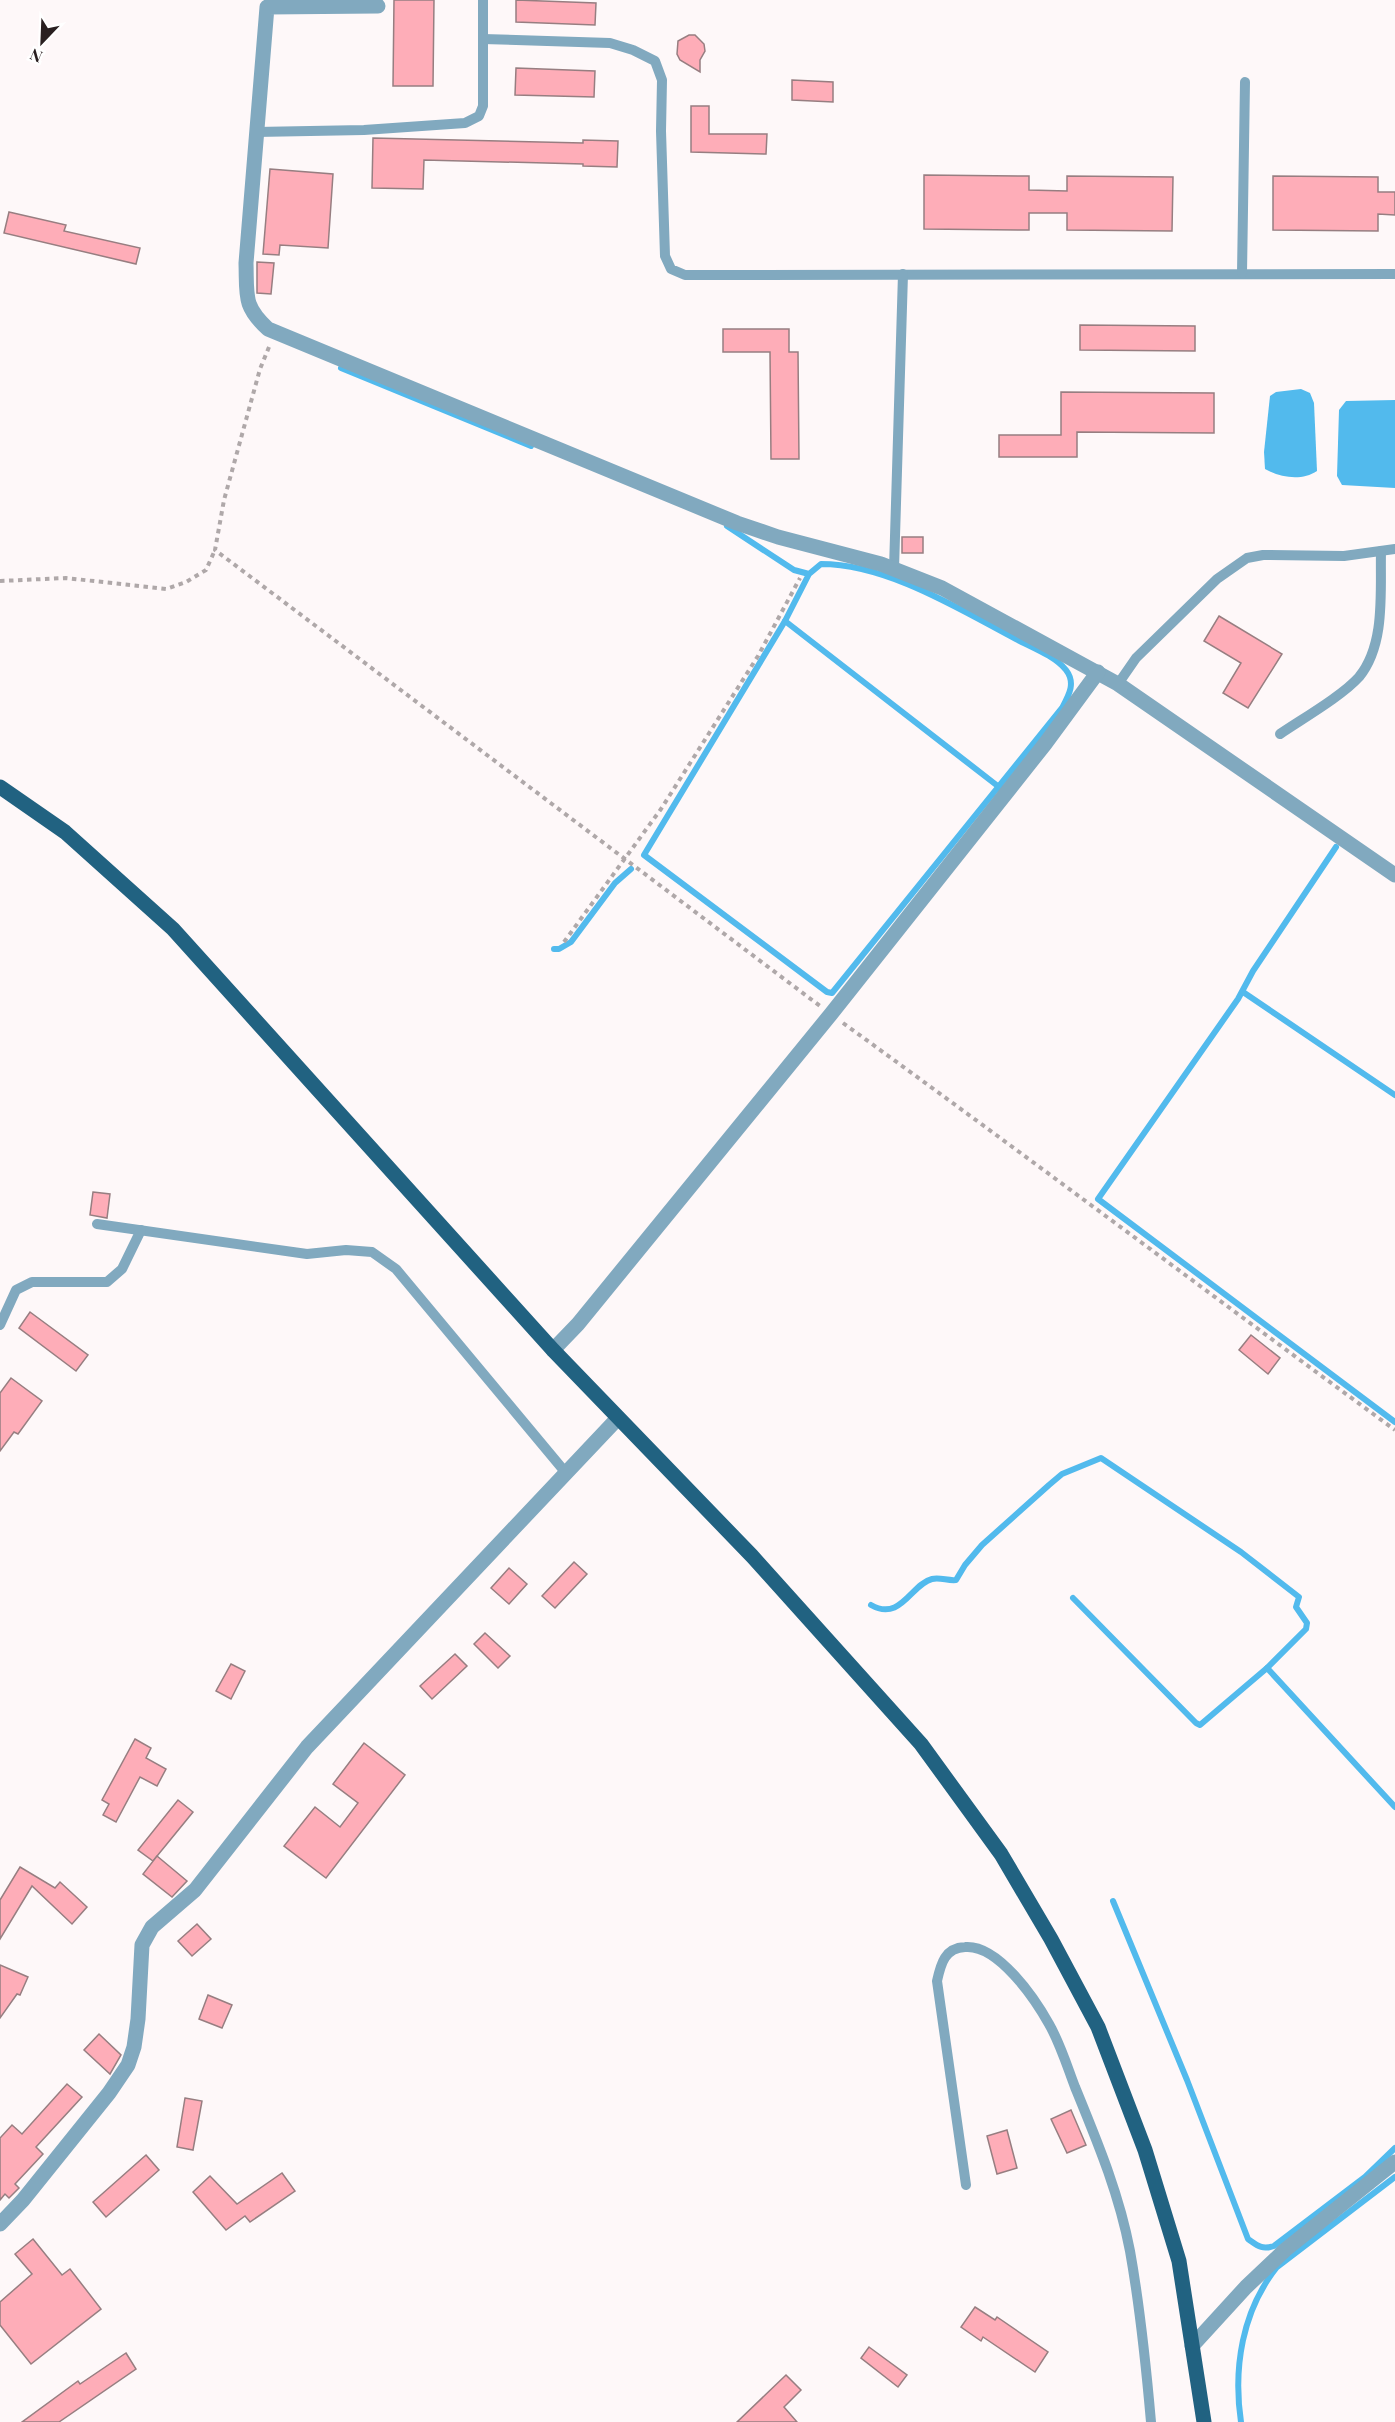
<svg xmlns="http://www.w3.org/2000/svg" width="1395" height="2422" viewBox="0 0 1395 2422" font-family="'Playfair Display',serif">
<rect width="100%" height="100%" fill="#fef8f9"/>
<g fill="#52baed">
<path d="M1301 389 1310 393 1314 403 1317 471C1302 481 1281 478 1265 469L1264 452 1270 396 1276 392Z"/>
<path d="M1395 400V488L1342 485 1337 476 1339 410 1346 401Z"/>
</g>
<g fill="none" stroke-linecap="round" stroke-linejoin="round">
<g stroke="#52baed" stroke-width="6">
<path d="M341 368 531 446"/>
<path d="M727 526 794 570 809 574 821 564C887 564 959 609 1016 639 1031 647 1055 656 1066 670 1076 683 1069 695 1062 708L832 993 827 992 644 855 785 621 809 574"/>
<path d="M785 621 999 787"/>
<path d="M1336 847 1253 971 1238 999 1098 1199 1395 1422"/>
<path d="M554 949H559L571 942 615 883 631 869"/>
<path d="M1243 992 1395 1095"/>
<path d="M1073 1598 1196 1723 1200 1725 1267 1668 1395 1807"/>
<path d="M871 1605C901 1622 911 1584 932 1579 940 1577 948 1581 956 1580L965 1565 982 1545 1049 1485 1062 1474 1101 1458 1241 1552 1299 1597 1296 1607 1307 1623 1306 1629 1267 1668"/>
<path d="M1113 1901 1187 2080 1248 2239C1258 2246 1262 2250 1274 2246L1365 2177 1395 2148"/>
<path d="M1241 2422C1233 2368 1242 2311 1277 2267L1395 2177"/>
</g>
</g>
<g fill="#feadb8" stroke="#977e81" stroke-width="1.5">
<path d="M394 0H434L433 86H393Z"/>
<path d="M516 0 596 3 595 25 516 22Z"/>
<path d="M689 35H695L704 44 705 51 700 60V72L680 60 677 54 678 41Z"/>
<path d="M516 68 595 71 594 97 515 95Z"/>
<path d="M792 80 833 82V102L792 100Z"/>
<path d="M691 106H709V134H767L766 154 691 152Z"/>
<path d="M373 138 583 143V140L618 141 617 167 583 166V164L424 160 423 189 372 188Z"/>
<path d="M270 169 333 174 328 248 280 245 279 255 263 254Z"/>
<path d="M924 175 1029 176V190L1067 191V176L1173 177 1172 231 1067 230V213H1029V230L924 229Z"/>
<path d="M1273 176 1378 177V192H1395V215L1378 214V231L1273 230Z"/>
<path d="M9 212 66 225 64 231 140 248 136 264 4 233Z"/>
<path d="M257 262 274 263 271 294 257 293Z"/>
<path d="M1080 325 1195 326V351L1080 350Z"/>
<path d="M723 329H789V352H798L799 459H771L770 352H723Z"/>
<path d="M1061 392 1214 393V433L1077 432V457H999V435H1061Z"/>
<rect x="902" y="537" width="21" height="16"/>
<path d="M1219 616 1282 654 1248 708 1223 693 1241 663 1204 641Z"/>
<path d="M93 1192 110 1194 107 1218 90 1215Z"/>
<path d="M30 1312 88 1355 76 1371 19 1328Z"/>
<path d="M1251 1335 1280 1358 1268 1374 1239 1350Z"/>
<path d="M11 1378 42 1401 18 1434 14 1432 0 1451V1393Z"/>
<path d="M574 1562 587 1574 555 1608 542 1596Z"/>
<path d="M509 1568 527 1584 509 1604 491 1588Z"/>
<path d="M485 1633 510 1656 498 1668 474 1644Z"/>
<path d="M455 1654 467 1666 432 1699 420 1686Z"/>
<path d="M231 1664 245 1671 231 1699 216 1691Z"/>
<path d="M135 1739 151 1748 146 1758 166 1769 157 1786 140 1777 116 1822 103 1815 109 1804 102 1800Z"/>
<path d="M364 1743 405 1775 326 1878 284 1846 315 1807 340 1827 358 1803 333 1784Z"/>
<path d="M178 1800 193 1812 153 1861 138 1850Z"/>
<path d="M157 1856 187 1881 172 1897 143 1874Z"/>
<path d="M20 1867 55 1888 60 1882 87 1907 72 1924 32 1886 0 1939V1900Z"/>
<path d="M197 1924 211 1939 192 1956 178 1941Z"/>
<path d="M0 1965 28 1977 20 1995 17 1994 0 2018Z"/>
<path d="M208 1995 232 2005 222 2028 199 2019Z"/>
<path d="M99 2034 121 2055 110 2074 84 2050Z"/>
<path d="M67 2084 82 2097 36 2147 43 2154 15 2184 19 2188 9 2198 5 2194 0 2200V2138L12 2125 22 2134Z"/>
<path d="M185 2098 202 2101 193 2150 177 2147Z"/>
<path d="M1071 2110 1086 2145 1067 2153 1051 2119Z"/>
<path d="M1007 2130 1017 2168 997 2174 987 2136Z"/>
<path d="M146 2155 159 2170 106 2217 93 2202Z"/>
<path d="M282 2173 295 2191 250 2222 245 2216 226 2230 193 2192 210 2176 237 2204Z"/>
<path d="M33 2239 62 2275 70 2269 101 2309 31 2364 0 2325V2302L32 2274 15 2254Z"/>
<path d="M975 2307 995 2320 997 2317 1048 2352 1035 2372 983 2337 981 2341 961 2327Z"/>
<path d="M869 2347 907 2375 898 2387 861 2358Z"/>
<path d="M126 2353 136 2369 59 2422H22L78 2381 80 2384Z"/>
<path d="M786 2375 801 2390 784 2407 797 2422H737Z"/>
</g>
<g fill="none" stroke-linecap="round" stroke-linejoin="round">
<g stroke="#afa8a9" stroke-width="4" stroke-dasharray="4.5 4.5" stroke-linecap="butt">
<path d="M269 347 260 369 224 500 215 550 820 1006"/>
<path d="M0 581 66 578 166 589 186 582 206 570 215 550"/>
<path d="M564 942 661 809 758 656 800 578"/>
<path d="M843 1023C1028 1157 1211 1295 1395 1430"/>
</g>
<g stroke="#81a9bf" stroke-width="10">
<path d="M483 39 610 43 633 50 655 61 662 80 661 131 665 256 671 269 685 275 1395 274"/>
<path d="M256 132 364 130 465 123 479 116 483 106V0"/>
<path d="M1242 273 1245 82"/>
<path d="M894 569 903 274"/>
<path d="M1118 684 1136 658 1217 579 1247 558 1263 555 1344 556 1395 549"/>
<path d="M1280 734C1302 719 1342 696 1359 677 1386 644 1380 591 1381 551"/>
<path d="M97 1224 307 1254 346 1250 372 1252 396 1269 566 1473"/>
<path d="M0 1325 16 1290 32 1282H107L122 1269 141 1230"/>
<path d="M966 2185 937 1981C941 1963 945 1948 965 1947 998 1944 1035 1999 1049 2024 1060 2043 1067 2066 1075 2087 1097 2141 1119 2193 1130 2251 1140 2307 1146 2365 1151 2422"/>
</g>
<g stroke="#81a9bf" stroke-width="15">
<path d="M378 6 267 7 246 263C247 296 243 306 268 329L737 523 778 537 881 564 942 588 1118 684 1395 875"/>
<path d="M553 1350 578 1324 831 1014 1045 744 1098 672"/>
<path d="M0 2224 23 2200 109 2093 128 2065 134 2047 138 2019 142 1945 152 1927 195 1890 307 1747 618 1418"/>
<path d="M1192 2346 1246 2287 1285 2250 1395 2162"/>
</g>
<path stroke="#216281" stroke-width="15" d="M0 787 65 832 173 929 553 1350 752 1556 921 1744 1001 1854 1051 1939 1098 2027 1145 2150 1179 2261 1204 2422"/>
</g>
<g transform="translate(42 42) rotate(203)" stroke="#ffffff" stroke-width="4.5" paint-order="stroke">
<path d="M0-4.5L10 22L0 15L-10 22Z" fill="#291f20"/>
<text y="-9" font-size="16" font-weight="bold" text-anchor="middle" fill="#291f20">N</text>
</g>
</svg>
